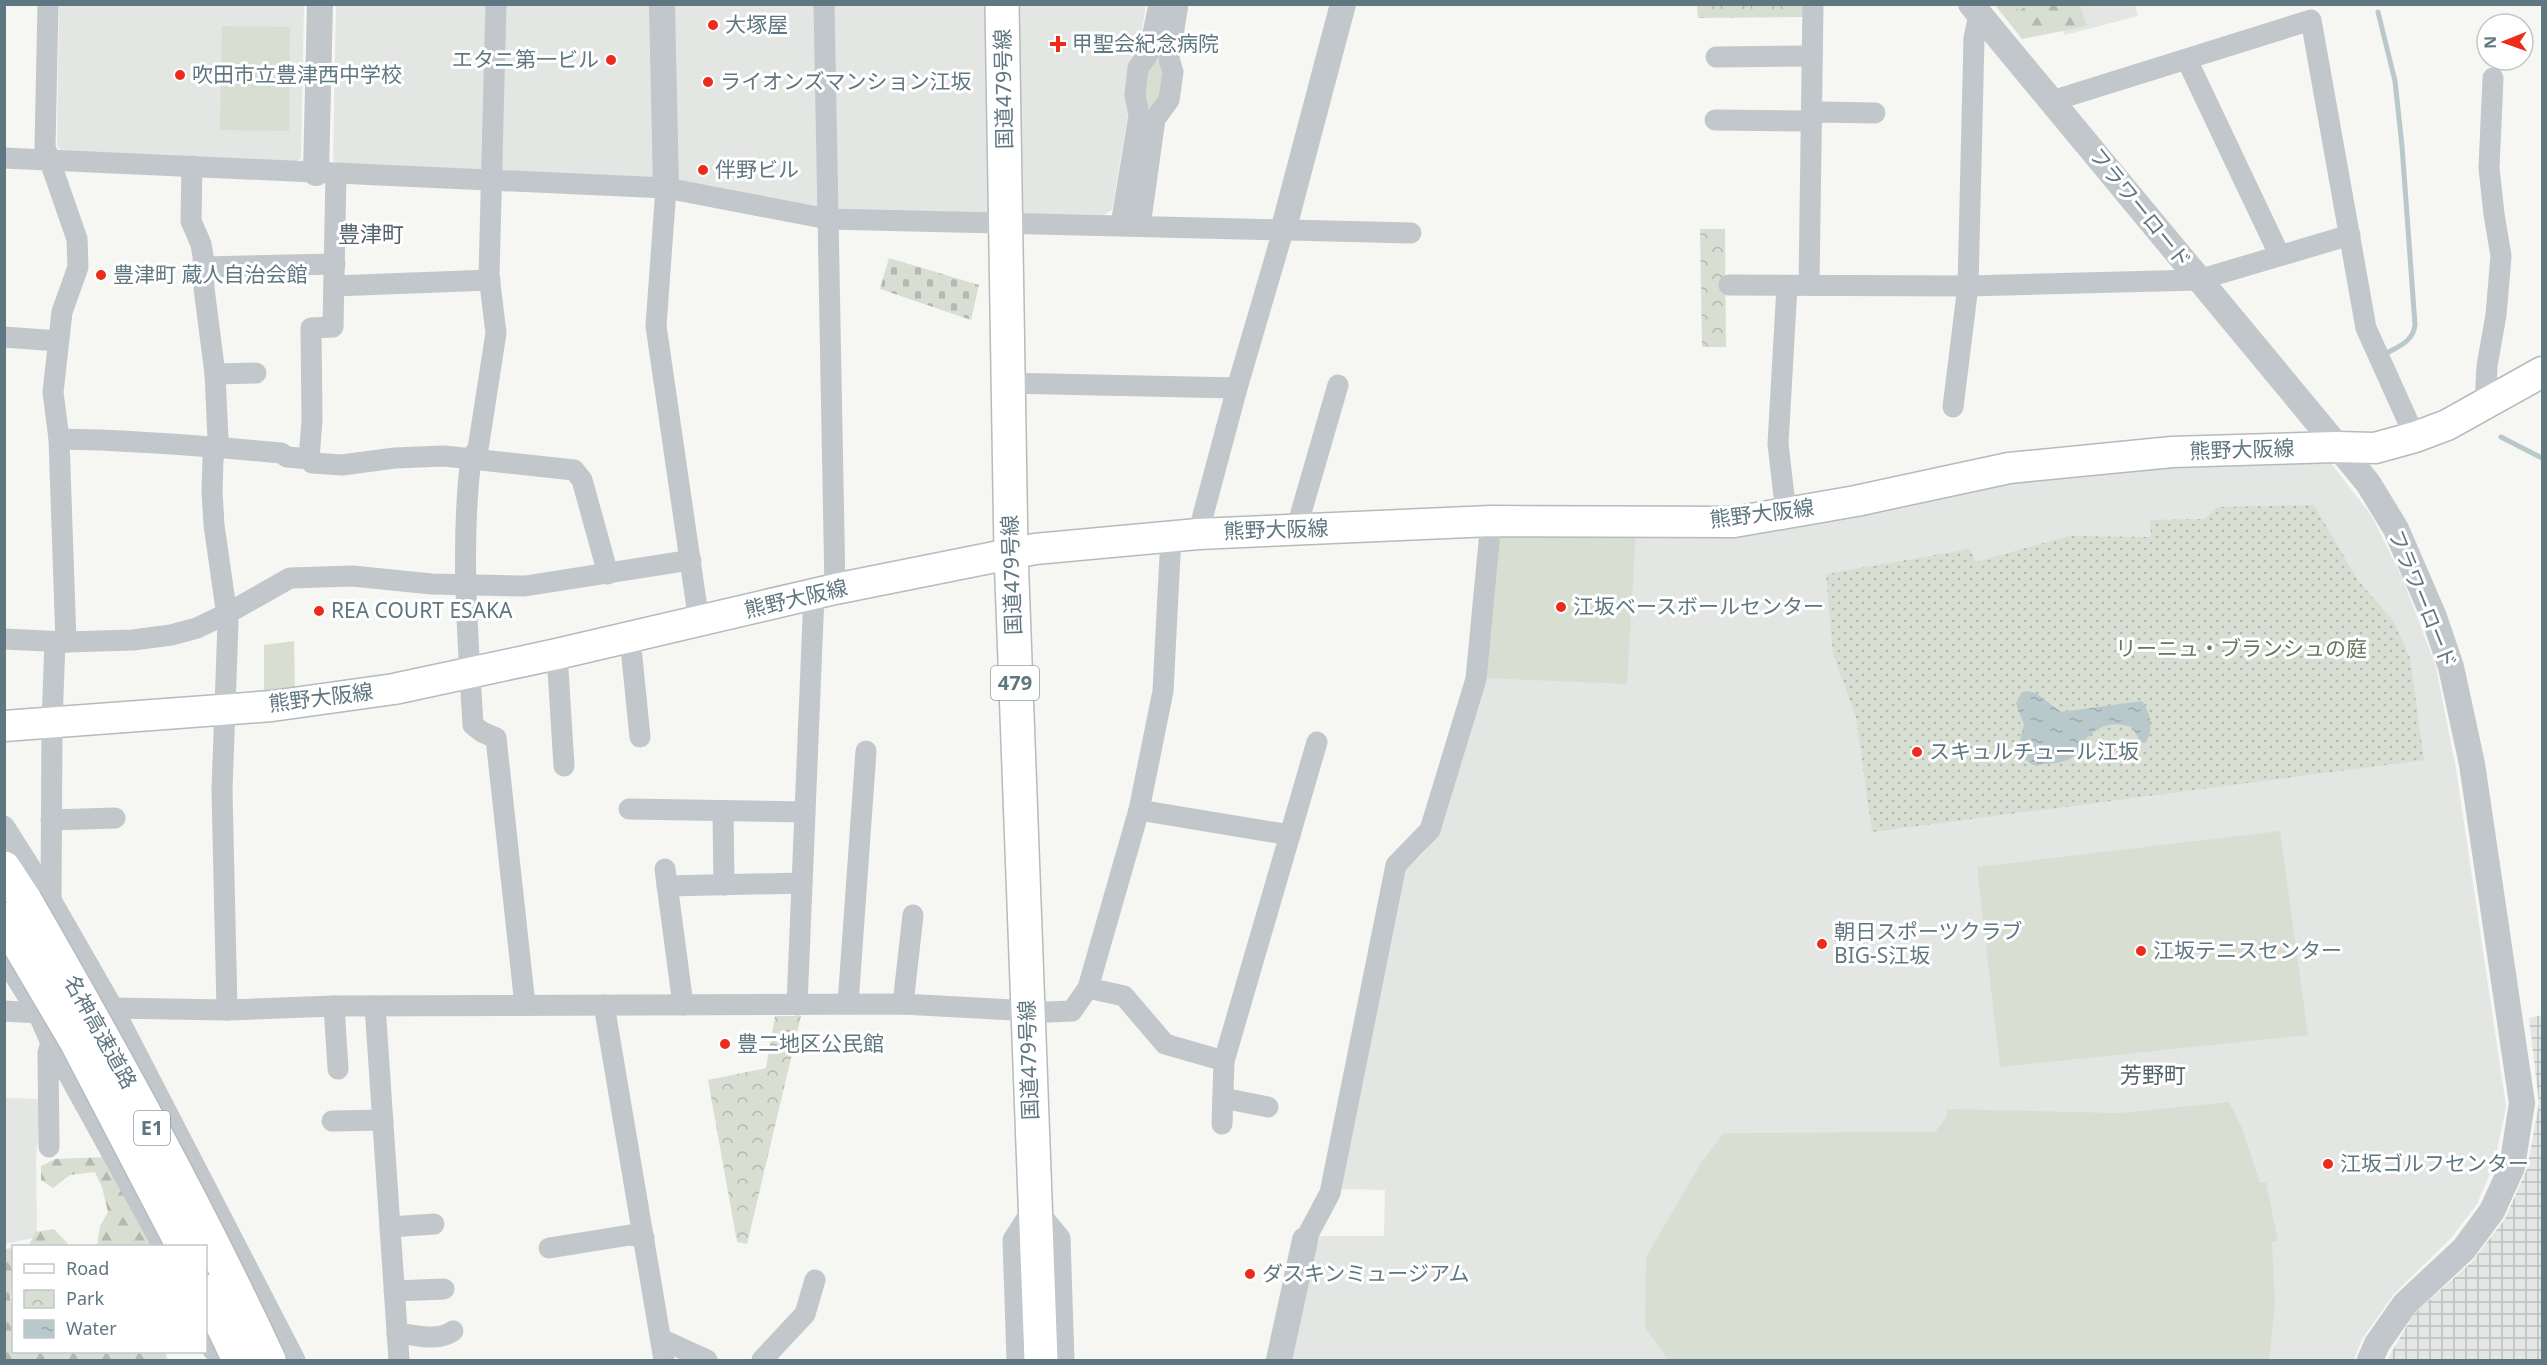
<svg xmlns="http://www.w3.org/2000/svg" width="2547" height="1365" font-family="'Noto Sans','Noto Sans JP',sans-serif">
  <defs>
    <pattern id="industrial-grid" width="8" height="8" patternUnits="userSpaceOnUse" patternTransform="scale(1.5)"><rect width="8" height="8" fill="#e4e6e4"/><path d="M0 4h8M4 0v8" fill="none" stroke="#bcbfbe"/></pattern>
    <pattern id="forest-firs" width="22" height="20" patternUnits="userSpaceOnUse" patternTransform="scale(1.5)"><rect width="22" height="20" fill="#d9ded3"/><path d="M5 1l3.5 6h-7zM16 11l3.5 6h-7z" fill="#b3b9b0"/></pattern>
    <pattern id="cemetery-stones" width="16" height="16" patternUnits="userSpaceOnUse" patternTransform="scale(1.5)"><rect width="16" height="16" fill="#d9ded3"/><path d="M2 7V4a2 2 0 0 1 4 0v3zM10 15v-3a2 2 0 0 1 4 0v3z" fill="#b3b9b0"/></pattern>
    <pattern id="park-crowns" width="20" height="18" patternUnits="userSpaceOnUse" patternTransform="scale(1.5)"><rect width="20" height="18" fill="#d9ded3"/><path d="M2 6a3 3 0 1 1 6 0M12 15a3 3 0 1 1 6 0" fill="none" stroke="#b3b9b0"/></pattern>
    <pattern id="garden-dots" width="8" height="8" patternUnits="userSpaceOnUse" patternTransform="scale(1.5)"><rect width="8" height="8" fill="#d9ded3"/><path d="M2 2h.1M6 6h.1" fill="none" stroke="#b3b9b0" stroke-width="1.8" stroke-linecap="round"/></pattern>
    <pattern id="water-ripples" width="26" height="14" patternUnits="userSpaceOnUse" patternTransform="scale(1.5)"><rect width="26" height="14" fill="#b9c9cb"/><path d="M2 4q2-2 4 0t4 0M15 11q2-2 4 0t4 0" fill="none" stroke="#9aa8aa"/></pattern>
  </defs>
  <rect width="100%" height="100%" fill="#f6f6f3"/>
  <g fill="#e4e6e4">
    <polygon points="59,5 304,5 301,158 295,163 63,152 57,146"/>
    <polygon points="336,5 1146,5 1112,210 1103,215 840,211 339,167 333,160"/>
    <polygon points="1998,5 2135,5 2138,16 2065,35 2061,29"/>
    <polygon points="2326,457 2371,515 2402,577 2436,667 2456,769 2506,1106 2495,1162 2477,1204 2451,1238 2394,1294 2362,1339 2354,1360 1289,1360 1317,1236 1384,1236 1385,1190 1340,1189 1406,869 1424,853 1439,832 1498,537 1734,532 2008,476"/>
    <polygon points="5,1098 41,1099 36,1158 37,1237 5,1244"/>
  </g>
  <polygon fill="url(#industrial-grid)" points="2542,1015 2542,1360 2387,1360 2414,1314 2472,1262 2505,1219 2527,1169 2539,1103 2529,1018"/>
  <g fill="#d9ded3">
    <polygon points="1995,5 2080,5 2087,26 2022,39"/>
    <polygon points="222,26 290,27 289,131 220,130"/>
    <path d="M1153 60 1161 61C1165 80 1163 94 1153 111H1146C1142 91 1144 78 1153 60Z"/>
    <polygon points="1506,531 1636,531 1627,684 1484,678 1498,537"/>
    <polygon points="294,641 295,694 264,697 264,645"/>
    <polygon points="2280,831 2308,1035 2000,1067 1977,867"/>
    <polygon points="2229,1102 2241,1126 2260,1183 2266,1182 2278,1241 2272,1242 2275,1305 2269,1360 1668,1360 1645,1327 1646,1257 1701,1163 1724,1133 1935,1132 1947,1117 1947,1109 2119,1113"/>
  </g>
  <g fill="url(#forest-firs)">
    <polygon points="2000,5 2013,5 2019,12 2026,5 2078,5 2084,25 2023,34"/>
    <polygon points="105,1157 154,1246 97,1246 100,1226 108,1212 102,1187 95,1172 70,1175 53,1188 41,1180 41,1166 55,1159"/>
    <polygon points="54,1229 69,1245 68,1246 29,1246 35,1232"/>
    <polygon points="13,1248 13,1282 10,1298 13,1308 14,1352 166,1352 167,1360 5,1360 5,1249"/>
  </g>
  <polygon fill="url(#cemetery-stones)" points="889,258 979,285 971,320 880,289"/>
  <g fill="url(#park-crowns)">
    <polygon points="1697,5 1805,5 1805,17 1698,18"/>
    <polygon points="1700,229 1725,229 1726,347 1702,347"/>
    <polygon points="775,1016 801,1016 747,1244 737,1242 708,1080 766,1068"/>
  </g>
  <polygon fill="url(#garden-dots)" points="2314,505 2357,579 2394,622 2410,658 2424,760 1872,832 1856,717 1833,654 1826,574 1970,549 1976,562 2069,536 2151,537 2150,520 2204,519 2217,507"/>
  <path fill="url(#water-ripples)" d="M2029 691 2037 694 2061 712 2142 701C2150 712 2155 731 2145 743L2140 742 2133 728C2115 720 2098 725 2085 740 2080 746 2079 754 2071 758 2060 764 2045 764 2033 765L2021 756 2018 748 2024 725 2016 703 2022 692Z"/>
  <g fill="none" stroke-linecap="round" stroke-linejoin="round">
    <g stroke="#b9c9cb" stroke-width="5">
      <path d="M2378 12 2395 81 2402 146 2415 325C2413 341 2400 346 2387 353"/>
      <polyline points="2501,437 2542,458"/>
    </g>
    <g stroke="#b3bbbe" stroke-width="33">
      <polyline id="secondary" points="4,726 272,706 394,689 557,654 835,589 1035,549 1198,534 1491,521 1734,522 1856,501 2009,468 2172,452 2336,447 2375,448 2415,437 2447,425 2542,372"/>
    </g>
    <g stroke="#b6bbbd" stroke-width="36">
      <polyline id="trunk" points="1002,4 1011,553 1041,1360"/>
    </g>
    <g stroke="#b6bbbd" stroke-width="36">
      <polyline id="motorway" points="4,868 25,900"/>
    </g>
    <g stroke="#c1c7ca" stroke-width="21">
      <polyline points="48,4 45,147 77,239 78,267 62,312 53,392 59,439 66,642"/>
      <path d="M496 4 489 276 496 333 478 449 471 458C460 547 468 636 473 725L482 732 496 738 525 1005"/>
      <polyline points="824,4 835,589"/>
      <polyline points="1716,57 1812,56"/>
      <polyline points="2187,60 2279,254"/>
      <polyline points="2052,101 2311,20 2366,328 2415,437"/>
      <polyline points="1715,120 1803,121 1821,112 1875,113"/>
      <polyline points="4,158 666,188 828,219 1411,233"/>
      <polyline points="192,166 191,221 201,244 203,256 204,288 215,374 218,439 213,459 212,491 214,525 228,623 222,790 227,1010"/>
      <polyline points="666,188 656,326 699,622"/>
      <polyline points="1121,225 1139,115 1135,95 1138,68 1149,53 1159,4"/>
      <polyline points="1140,226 1155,119 1169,100 1173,72 1169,59 1178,4"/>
      <polyline points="204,267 335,264"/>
      <polyline points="1729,285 1968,286 2198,280 2350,235"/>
      <polyline points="1809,285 1813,4"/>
      <polyline points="334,286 490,280"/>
      <polyline points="4,337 58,341"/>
      <polyline points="215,374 256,373"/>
      <polyline points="1009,383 1237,388"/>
      <polyline points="2485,404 2487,366 2496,315 2501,256 2494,214 2489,168 2493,78"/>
      <polyline points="1953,407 1968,286 1974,38 1979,15"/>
      <path d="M59 439C134 440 206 446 281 453L287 457 309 459 312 463 342 465 395 458 444 456 574 470 582 480 608 574"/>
      <polyline points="309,459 312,420 311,328 333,327 336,174"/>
      <polyline points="1786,513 1778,444 1787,286"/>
      <polyline points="1296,530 1338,385"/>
      <polyline points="1198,534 1237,388 1283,231"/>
      <polyline points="630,638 640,737"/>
      <polyline points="4,639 66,642 133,640 171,635 197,628 228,613 290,578 352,576 432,584 525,586 691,560"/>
      <polyline points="557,654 564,766"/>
      <polyline points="629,809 805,812"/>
      <polyline points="1139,810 1290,835"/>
      <polyline points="723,811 724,885"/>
      <polyline points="51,820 115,818"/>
      <polyline points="4,826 51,900 113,1008 295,1360"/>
      <polyline points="665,869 683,1005"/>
      <polyline points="667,886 802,883"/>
      <polyline points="51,899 52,722 55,642"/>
      <polyline points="4,958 38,1013 51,1043 163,1246"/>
      <polyline points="1088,988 1124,996 1165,1044 1224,1061"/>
      <polyline points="848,1004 866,751"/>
      <polyline points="903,1004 913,915"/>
      <polyline points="604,1005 664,1360"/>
      <polyline points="797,1005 814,595"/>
      <polyline points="334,1006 338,1069"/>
      <polyline points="375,1006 399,1360"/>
      <polyline points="4,1011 38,1013 113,1008 227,1010 334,1006 903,1004 1048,1012 1072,1011 1088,988 1139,810 1163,691 1171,536"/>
      <polyline points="1223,1098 1268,1107"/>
      <polyline points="332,1121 383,1120"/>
      <polyline points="1222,1124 1224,1061 1317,742"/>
      <polyline points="49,1147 48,1053 51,1043"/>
      <polyline points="390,1227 434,1224"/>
      <polyline points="1305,1240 1330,1193 1396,865 1430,830 1476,679 1491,521"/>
      <polyline points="549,1248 630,1235 644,1238"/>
      <polyline points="394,1291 444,1289"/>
      <polyline points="206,1333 213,1350 244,1354"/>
      <path d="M397 1333C415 1335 438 1342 453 1331"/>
      <polyline points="661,1339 707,1360"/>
      <polyline points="762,1360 805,1314 815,1280"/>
      <polyline points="1017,1360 1013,1240 1034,1207 1060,1238 1064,1360"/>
    </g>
    <g stroke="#c1c7ca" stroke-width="26">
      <polyline points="662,4 666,188"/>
      <polyline points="1971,4 2368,483 2396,529 2434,617 2451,667 2472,764 2522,1103 2512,1167 2492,1211 2464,1249 2405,1304 2377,1344 2370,1360"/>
      <polyline points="316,173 320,4"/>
      <polyline points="1283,231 1343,4"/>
      <polyline points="1279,1360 1305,1240"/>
    </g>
    <use href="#secondary" stroke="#fff" stroke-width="30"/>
    <use href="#trunk" stroke="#fff" stroke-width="33"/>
    <use href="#motorway" stroke="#fff" stroke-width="33"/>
    <g stroke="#b6bbbd" stroke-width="36" stroke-linecap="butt">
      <g id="motorway-bridge">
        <path d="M25 900C112 1051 196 1203 269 1360"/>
        <polyline points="4,919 77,1043 183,1246"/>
        <polyline points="206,1291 239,1360"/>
      </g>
    </g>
    <use href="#motorway-bridge" stroke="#fff" stroke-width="33"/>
  </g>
  <g fill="#ed2b1c" stroke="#fff" stroke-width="2">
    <circle cx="713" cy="25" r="6"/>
    <path d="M1055 35h6v6h6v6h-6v6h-6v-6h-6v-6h6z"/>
    <circle cx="611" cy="60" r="6"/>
    <circle cx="180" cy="75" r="6"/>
    <circle cx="708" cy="82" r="6"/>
    <circle cx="703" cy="170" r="6"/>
    <circle cx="101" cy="275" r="6"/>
    <circle cx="1561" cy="607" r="6"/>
    <circle cx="319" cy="611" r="6"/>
    <circle cx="1917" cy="752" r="6"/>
    <circle cx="1822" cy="944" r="6"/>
    <circle cx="2141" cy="951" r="6"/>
    <circle cx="725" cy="1044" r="6"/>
    <circle cx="2328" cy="1164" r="6"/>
    <circle cx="1250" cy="1274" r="6"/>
  </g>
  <g text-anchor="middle" stroke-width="6" stroke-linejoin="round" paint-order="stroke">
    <g fill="#fff" stroke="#8fa0a6" stroke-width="1.5">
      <rect x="991" y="666" width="48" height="34" rx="4.5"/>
      <rect x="134" y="1111" width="36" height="34" rx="4.5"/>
    </g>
    <g font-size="20" font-weight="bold" fill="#5f7780">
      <text x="1015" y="690">479</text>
      <text x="152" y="1135">E1</text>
    </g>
    <g font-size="21" fill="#5f7780" stroke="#fff" text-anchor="start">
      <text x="725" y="32">大塚屋</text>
      <text x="1072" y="51">甲聖会紀念病院</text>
      <text x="599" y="67" text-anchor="end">エタニ第一ビル</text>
      <text x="192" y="82">吹田市立豊津西中学校</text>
      <text x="720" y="89">ライオンズマンション江坂</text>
      <text x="715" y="177">伴野ビル</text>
      <text x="113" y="282">豊津町 蔵人自治会館</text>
      <text x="1573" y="614">江坂ベースボールセンター</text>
      <text x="331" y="618">REA COURT ESAKA</text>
      <text x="1929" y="759">スキュルチュール江坂</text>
      <text x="1834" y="939">朝日スポーツクラブ<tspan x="1834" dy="24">BIG-S江坂</tspan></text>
      <text x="2153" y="958">江坂テニスセンター</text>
      <text x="737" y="1051">豊二地区公民館</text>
      <text x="2340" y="1171">江坂ゴルフセンター</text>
      <text x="1262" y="1281">ダスキンミュージアム</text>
    </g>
    <g font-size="21" fill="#5f7780" stroke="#fff">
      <text transform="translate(1004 89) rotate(-91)" y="7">国道479号線</text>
      <text transform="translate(2140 208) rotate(51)" y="7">フラワーロード</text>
      <text transform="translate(2242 450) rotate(-2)" y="7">熊野大阪線</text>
      <text transform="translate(1762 514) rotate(-7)" y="7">熊野大阪線</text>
      <text transform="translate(1276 530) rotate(-2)" y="7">熊野大阪線</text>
      <text transform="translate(1012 575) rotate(-92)" y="7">国道479号線</text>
      <text transform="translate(796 599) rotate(-13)" y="7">熊野大阪線</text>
      <text transform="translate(2422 599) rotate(68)" y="7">フラワーロード</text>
      <text transform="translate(321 698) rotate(-7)" y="7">熊野大阪線</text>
      <text transform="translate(100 1032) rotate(61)" y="7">名神高速道路</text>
      <text transform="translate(1029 1060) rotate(-92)" y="7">国道479号線</text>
    </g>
    <g font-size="21" fill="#67775f" stroke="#fff">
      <text x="2241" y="656">リーニュ・ブランシュの庭</text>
    </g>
    <g font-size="22" fill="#52636a" stroke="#fff">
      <text x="371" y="242">豊津町</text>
      <text x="2153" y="1083">芳野町</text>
    </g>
  </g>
  <rect width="2547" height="1365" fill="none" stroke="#5f7780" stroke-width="12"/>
  <rect x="12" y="1245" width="195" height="108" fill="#ffffff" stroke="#bfc9cc" stroke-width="1.5"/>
  <rect x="24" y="1264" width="30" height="9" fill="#ffffff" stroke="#bfc9cc" stroke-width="1.5"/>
  <text x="66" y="1275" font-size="18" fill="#5f7780">Road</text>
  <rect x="24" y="1290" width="30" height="18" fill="url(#park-crowns)" stroke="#bfc9cc" stroke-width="1.5"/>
  <text x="66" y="1305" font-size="18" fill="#5f7780">Park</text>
  <rect x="24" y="1320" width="30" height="18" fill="url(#water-ripples)" stroke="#bfc9cc" stroke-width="1.5"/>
  <text x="66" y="1335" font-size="18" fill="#5f7780">Water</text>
  <g transform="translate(2505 42) rotate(269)"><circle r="28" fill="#ffffff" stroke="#bfc9cc" stroke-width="1.5"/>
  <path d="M0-4.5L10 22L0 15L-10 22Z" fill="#ed2b1c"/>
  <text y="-9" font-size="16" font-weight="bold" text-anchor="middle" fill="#5f7780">N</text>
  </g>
</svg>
